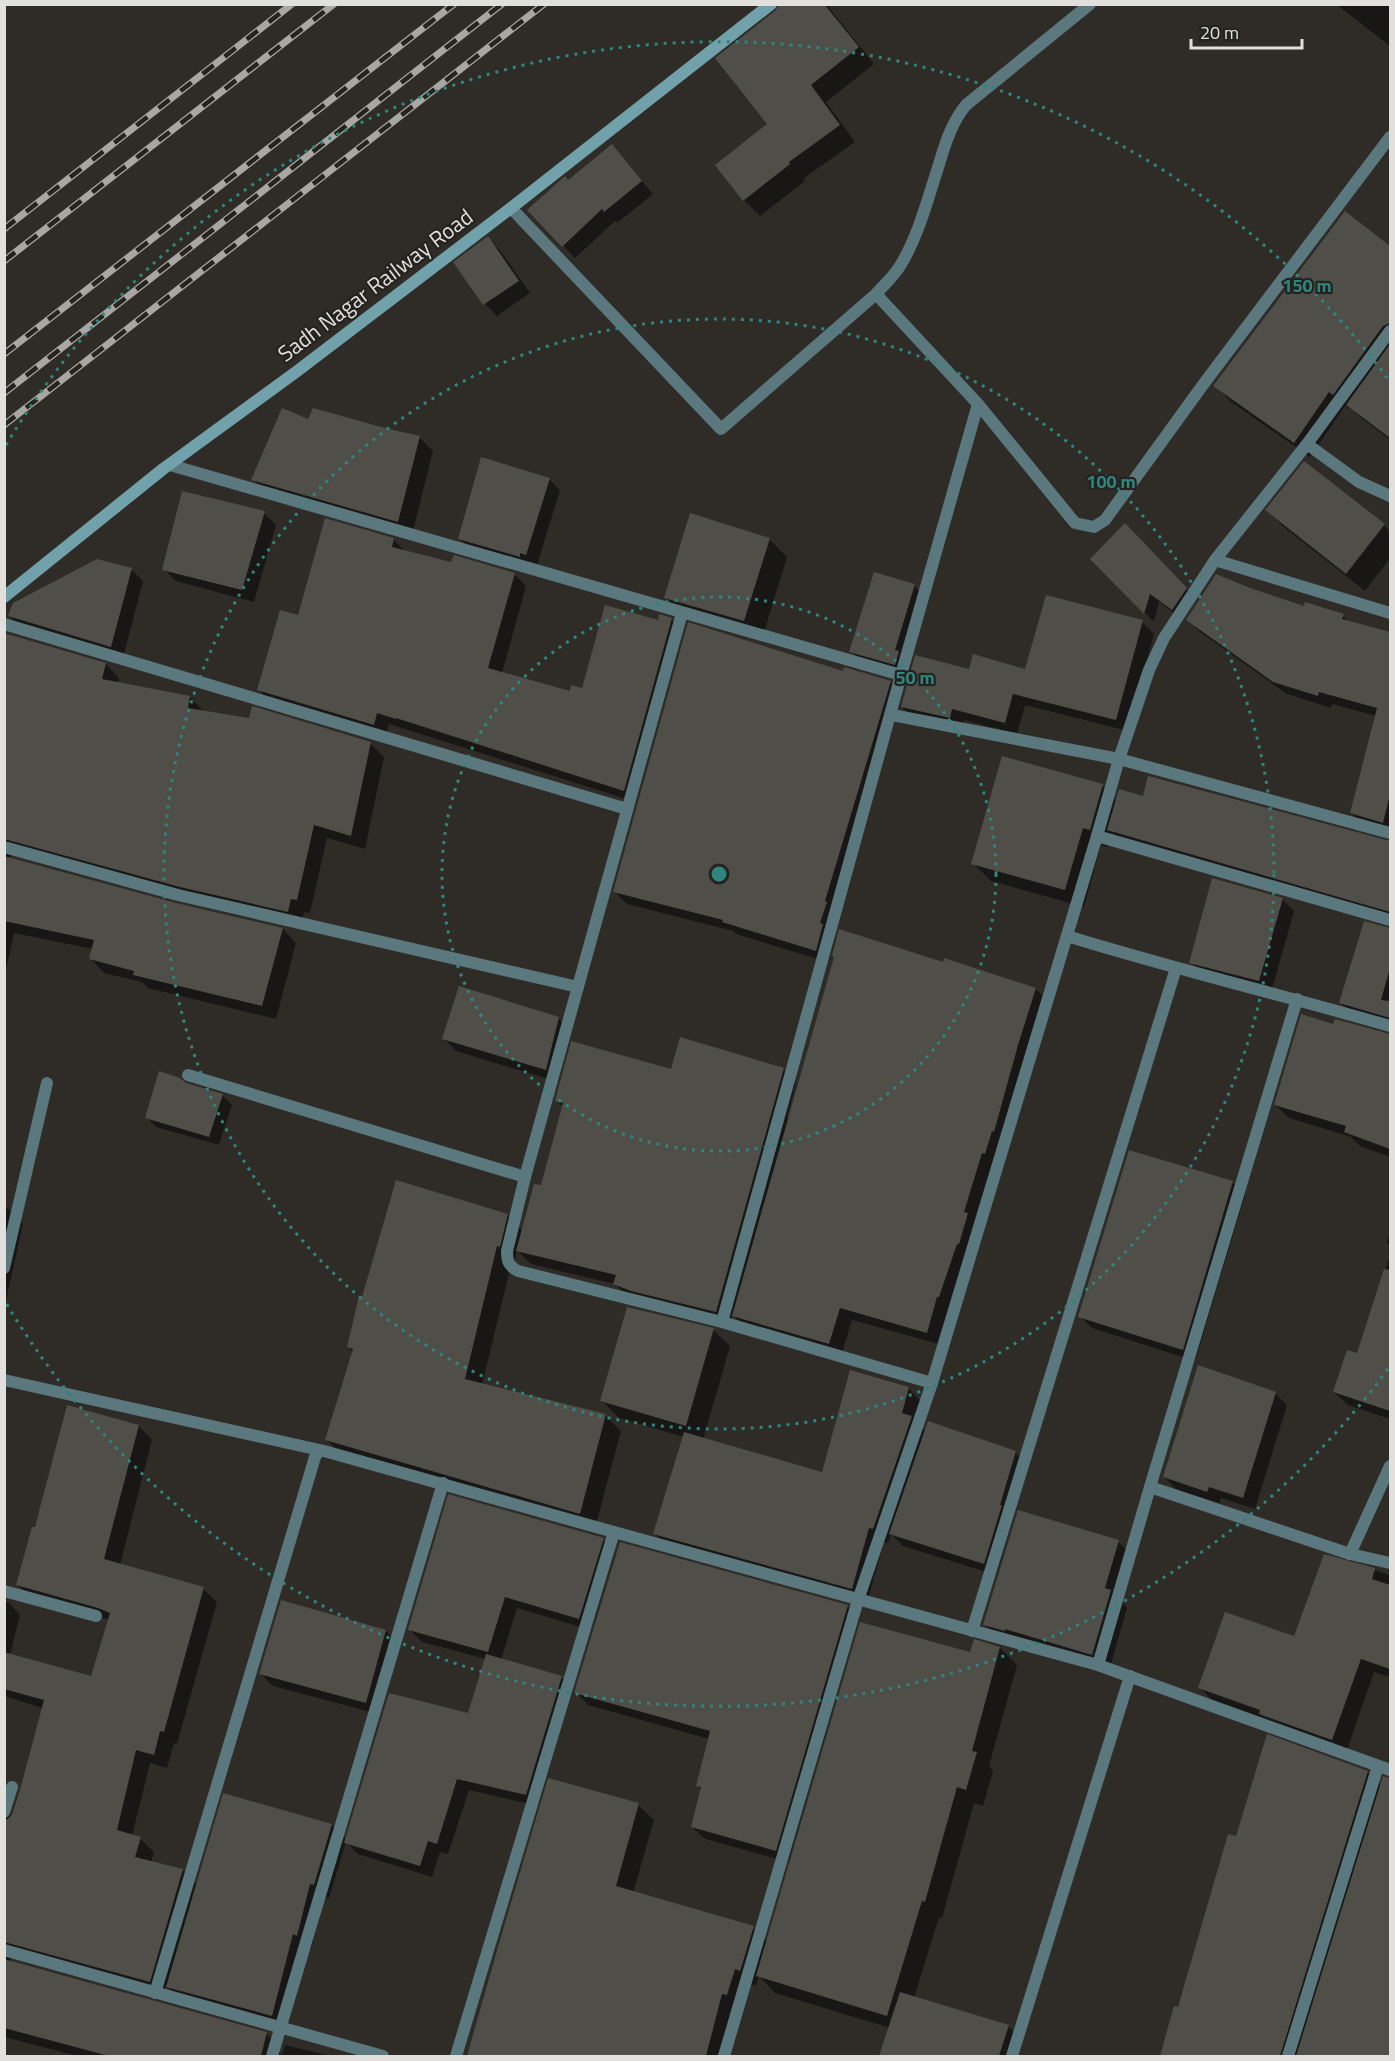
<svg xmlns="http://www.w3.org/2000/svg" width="1395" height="2061" font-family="'Titillium Web',sans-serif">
  <rect width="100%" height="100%" fill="#2f2c28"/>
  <g fill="#0007">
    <polygon points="781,4 826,4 874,64 826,102 855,142 804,178 805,181 760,216 744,200 770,124 777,11"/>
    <polygon points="1337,4 1390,4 1390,46 1341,8"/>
    <polygon points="612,146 653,194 617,223 615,221 575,258 529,210"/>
    <polygon points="1345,213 1390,248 1390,350 1375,370 1390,381 1390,440 1360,417 1350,407 1349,409 1345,406 1310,457 1230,401 1215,385"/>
    <polygon points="488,238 500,250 530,293 497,316 485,304"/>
    <polygon points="309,421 419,437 433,451 412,535 267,493 253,479"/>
    <polygon points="482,459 550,480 560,490 537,565 470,549 460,539"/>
    <polygon points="1267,510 1384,525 1390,532 1390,558 1365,591 1285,528"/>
    <polygon points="264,513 276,525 254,602 176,581 164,569"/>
    <polygon points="1125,526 1195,598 1182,619 1159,602 1154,622 1092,559"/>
    <polygon points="393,539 406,552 453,564 514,574 526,586 502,673 571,693 583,690 659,621 671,619 683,631 636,802 389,724 386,737 271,702 259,690 299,616"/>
    <polygon points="769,539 787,557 762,639 684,616 666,598"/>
    <polygon points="131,569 143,581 123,658 22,628 9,616"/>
    <polygon points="914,585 926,598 907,661 911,664 907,676 863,663 851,651"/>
    <polygon points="1249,589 1305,608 1343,616 1350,623 1390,633 1390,833 1364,826 1351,813 1376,716 1332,704 1331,708 1287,694 1200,632 1188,620"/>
    <polygon points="1142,622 1154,634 1128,731 1025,705 1017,734 964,720 962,729 914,719 902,707 970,670 1026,670"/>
    <polygon points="4,633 106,664 119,678 118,683 190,697 203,711 370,743 384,757 365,849 327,838 310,913 304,912 301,925 15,852 9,858 176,904 283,929 296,943 276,1019 148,988 142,982 104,973 91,959 93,949 14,933 4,979"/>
    <polygon points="844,672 890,682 902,694 836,913 832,935 835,938 828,962 736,934 733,931 627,904 615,892"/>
    <polygon points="1102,786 1117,801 1144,798 1390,842 1390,920 1121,843 1112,833 1108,847 1101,845 1084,907 991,881 973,863"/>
    <polygon points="1282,899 1294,911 1271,993 1203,974 1191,962"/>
    <polygon points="1365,923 1390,929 1390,1022 1354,1015 1341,1003"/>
    <polygon points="944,964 1036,989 1048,1001 939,1344 852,1320 841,1356 746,1328 732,1314 730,1325 628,1297 615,1284 531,1264 517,1250 515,1261 512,1261 482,1385 606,1416 621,1431 595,1528 342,1455 327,1440 353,1352 348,1347 507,1215 523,1231 542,1187 563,1107 556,1100 672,1071 783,1069 796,1083 787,1118 790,1119"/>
    <polygon points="558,1018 570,1030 558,1082 456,1051 444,1039"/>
    <polygon points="1336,1021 1390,1036 1390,1157 1360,1146 1351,1137 1289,1118 1275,1105 1334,1026"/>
    <polygon points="185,1084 223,1096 232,1105 219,1145 156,1127 147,1117"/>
    <polygon points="1130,1152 1233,1183 1245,1195 1195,1361 1092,1328 1080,1316"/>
    <polygon points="4,1208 9,1209 23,1224 4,1310"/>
    <polygon points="1390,1231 1390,1246 1387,1243"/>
    <polygon points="1390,1255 1390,1419 1348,1405 1334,1392 1358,1355"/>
    <polygon points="713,1330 730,1346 703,1440 823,1473 908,1388 923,1403 917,1423 926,1432 1015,1452 1027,1464 1011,1517 1013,1519 996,1575 903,1546 891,1534 888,1543 884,1542 867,1603 670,1549 655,1534 684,1437 619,1418 602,1401"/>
    <polygon points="1275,1393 1287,1405 1255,1509 1221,1498 1219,1503 1176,1489 1164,1477"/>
    <polygon points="139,1426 152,1440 120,1565 203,1589 217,1602 177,1744 174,1743 167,1768 150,1763 132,1836 140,1838 154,1852 151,1863 183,1870 197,1885 332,1825 347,1840 469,1715 486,1659 422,1642 409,1629 603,1539 615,1551 591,1630 517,1608 501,1660 561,1677 573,1689 538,1806 469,1790 448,1854 440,1852 432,1877 358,1854 346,1842 329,1898 325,1897 311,1949 307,1948 286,2030 182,2001 166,1985 163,1995 11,1958 10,1962 267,2034 280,2047 279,2052 282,2055 285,2045 331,2056 77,2056 4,2037 4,1810 12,1817 21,1790 43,1708 4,1696 4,1602 8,1602 20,1615 10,1655 92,1678 110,1620 31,1598 18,1585 36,1529"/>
    <polygon points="1118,1542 1135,1558 1122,1602 1127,1608 1109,1671 1001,1641 984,1624"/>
    <polygon points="1375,1570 1390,1575 1390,1677 1374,1672 1346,1753 1214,1702 1200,1688 1295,1638"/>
    <polygon points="847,1606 859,1618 788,1862 705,1839 692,1827 702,1790 698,1786 709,1739 588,1705 576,1692"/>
    <polygon points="386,1631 398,1643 378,1714 273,1686 261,1674"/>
    <polygon points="1000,1648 1017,1665 989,1766 993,1771 983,1806 974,1803 942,1918 939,1917 914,1998 1008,2026 1023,2041 1018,2056 881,2056 890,2028 775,1993 759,1976 756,1986 750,1984 725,2056 469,2056 501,1940 638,1805 654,1820 633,1893 753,1928 768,1942 971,1654"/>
    <polygon points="1367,1772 1382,1787 1384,1778 1390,1779 1390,2056 1161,2056 1175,2008 1179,2009 1237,1838"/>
  </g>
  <g fill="#504e49">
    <polygon points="779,4 824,4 859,47 811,85 840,125 789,162 790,164 743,201 715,165 767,124 715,58 776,10"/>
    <polygon points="612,144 642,181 604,212 602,209 562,247 527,210 565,176 568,180"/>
    <polygon points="1345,211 1390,246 1390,323 1383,326 1333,395 1329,392 1294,443 1213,386"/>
    <polygon points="488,236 519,281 483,305 453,262"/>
    <polygon points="1390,344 1390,438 1346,405"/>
    <polygon points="282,408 308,419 313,408 385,428 420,436 398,522 251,480"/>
    <polygon points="481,457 550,478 526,555 520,553 520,557 458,539"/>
    <polygon points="1304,461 1385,524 1346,574 1265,510"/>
    <polygon points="182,491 265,511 242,590 162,570"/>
    <polygon points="690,513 770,538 744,621 664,598"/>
    <polygon points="325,518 394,538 392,547 451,562 454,555 515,573 488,668 570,691 571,685 582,688 605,605 658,620 659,614 672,618 624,791 396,718 396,719 377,713 374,725 257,690 280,610 298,615"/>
    <polygon points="1125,523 1187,588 1172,610 1150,594 1144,614 1090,559"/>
    <polygon points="97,559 132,568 111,647 8,616 13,603"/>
    <polygon points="874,572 915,584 895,650 899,651 895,665 849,652"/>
    <polygon points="1216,574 1250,588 1304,606 1305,602 1344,614 1342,619 1390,632 1390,794 1383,823 1350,813 1377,708 1319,692 1318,696 1273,682 1186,620"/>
    <polygon points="1046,595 1143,620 1116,720 1013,694 1005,723 952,709 950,718 901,707 915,655 969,669 973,654 1025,669"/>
    <polygon points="688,622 843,671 844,667 891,681 825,901 827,902 820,923 823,924 816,951 722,922 723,920 613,892"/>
    <polygon points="4,633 106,663 102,679 190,696 188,708 249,718 252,706 371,742 351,836 314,825 297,900 291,899 288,912 180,887 4,839"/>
    <polygon points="1002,756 1103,784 1090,830 1083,828 1065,890 971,864"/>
    <polygon points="1148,776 1390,841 1390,912 1107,830 1119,789 1143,796"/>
    <polygon points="4,856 176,903 283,928 262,1006 133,975 134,971 89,959 94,940 4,921"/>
    <polygon points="1212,878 1283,898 1259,981 1189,963"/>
    <polygon points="1364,921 1390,928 1390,968 1381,1000 1390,1001 1390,1018 1339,1003"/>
    <polygon points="839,929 943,962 944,958 1036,988 1018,1045 994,1132 992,1131 985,1154 982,1153 964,1212 968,1213 959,1244 957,1244 939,1297 937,1297 927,1333 840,1308 829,1344 732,1316 834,957 832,956"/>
    <polygon points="459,986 559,1017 546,1070 442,1039"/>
    <polygon points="1301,1014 1333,1024 1335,1019 1390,1034 1390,1149 1344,1132 1346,1126 1274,1105"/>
    <polygon points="680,1037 784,1068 716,1312 631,1291 613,1284 616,1275 516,1251 534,1184 541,1185 563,1103 555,1101 571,1041 671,1069"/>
    <polygon points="159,1071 180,1078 186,1083 223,1094 209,1137 145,1118"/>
    <polygon points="1129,1150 1233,1181 1183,1350 1078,1317"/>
    <polygon points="396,1180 508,1214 500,1247 497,1246 465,1379 606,1414 580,1514 325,1440 353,1349 347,1347 359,1296 362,1297"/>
    <polygon points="1384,1269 1390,1270 1390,1411 1333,1392 1347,1350 1357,1353"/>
    <polygon points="627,1307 714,1328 686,1426 600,1401"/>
    <polygon points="1198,1365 1276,1392 1243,1498 1209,1487 1207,1492 1163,1477"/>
    <polygon points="850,1370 909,1387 902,1413 912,1416 873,1529 869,1528 852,1589 653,1534 684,1432 822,1472"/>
    <polygon points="67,1405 139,1425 104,1559 204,1587 164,1732 160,1731 154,1755 136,1750 117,1830 141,1837 135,1857 183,1869 150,1982 4,1942 4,1824 6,1820 12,1815 20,1790 44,1700 4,1689 4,1652 91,1676 110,1613 98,1608 16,1585 32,1527 35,1527"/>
    <polygon points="928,1421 1016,1451 1000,1505 1002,1505 984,1564 889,1534"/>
    <polygon points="448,1494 604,1538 579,1619 505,1597 488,1652 408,1630"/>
    <polygon points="1018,1510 1119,1540 1105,1588 1111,1590 1092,1655 1005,1629 1005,1631 983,1625"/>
    <polygon points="620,1542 848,1605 776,1851 691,1827 701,1787 696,1786 710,1731 574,1693"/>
    <polygon points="1324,1554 1375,1568 1372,1579 1390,1585 1390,1669 1361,1659 1332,1740 1259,1714 1260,1710 1198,1688 1225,1612 1294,1636"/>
    <polygon points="281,1600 386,1630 366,1703 259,1674"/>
    <polygon points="860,1622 970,1652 974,1639 1000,1647 972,1751 977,1752 966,1790 957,1787 925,1902 922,1901 887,2016 756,1976"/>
    <polygon points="486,1654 562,1676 526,1795 457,1779 437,1844 428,1841 420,1866 344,1843 389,1693 468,1713"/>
    <polygon points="1267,1734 1368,1771 1280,2056 1160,2056 1174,2006 1178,2007 1228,1834 1236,1836"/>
    <polygon points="1383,1776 1390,1778 1390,2056 1296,2056"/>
    <polygon points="548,1778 639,1803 616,1886 754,1926 740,1971 735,1969 727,1995 722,1994 706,2056 467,2056 500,1940"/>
    <polygon points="223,1793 332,1824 314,1885 310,1884 297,1936 293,1934 272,2016 166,1987"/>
    <polygon points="4,1959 267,2032 261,2056 109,2056 4,2028"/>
    <polygon points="900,1992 1009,2025 999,2056 879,2056"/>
  </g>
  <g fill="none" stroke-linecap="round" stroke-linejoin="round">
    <g stroke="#5a787d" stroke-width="12">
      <polyline points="511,208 721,429 876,294 978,404 1075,523 1094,527 1105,520 1205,382 1390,137"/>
      <path d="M876 294C884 285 894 276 900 266 916 240 925 209 934 180 943 153 948 127 966 105L1090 4"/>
      <polyline points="1307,444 1359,482 1390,496"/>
      <polyline points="170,465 901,675 978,404"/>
      <polyline points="1215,560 1390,613"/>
      <path d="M682 613 525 1177 507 1251C507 1262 509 1266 518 1271L722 1322"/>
      <polyline points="4,624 627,809"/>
      <polyline points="901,675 722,1322 932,1383"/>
      <polyline points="892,715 1119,759 1390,833"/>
      <polyline points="1097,836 1390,920"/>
      <polyline points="4,847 178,895 578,987"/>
      <path d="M1067 936C1174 969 1283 995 1390 1026"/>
      <polyline points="1297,999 1150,1487 1350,1554 1390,1563"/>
      <polyline points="188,1075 525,1177"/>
      <polyline points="4,1268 47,1083"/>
      <polyline points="4,1380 324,1451 614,1532"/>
      <polyline points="1350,1554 1390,1466"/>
      <polyline points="4,1591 96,1616"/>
      <polyline points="972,1631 1176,968"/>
      <polyline points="1098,1665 1390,1770"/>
      <polyline points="4,1812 12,1787"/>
      <polyline points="4,1950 383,2056"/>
      <polyline points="155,1993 315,1457 318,1452 321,1451"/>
      <polyline points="272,2056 443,1483"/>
      <polyline points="456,2056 614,1532 1098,1665 1150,1487"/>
      <polyline points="724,2056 858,1600 932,1383 1097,836 1119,759 1149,670 1164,638 1215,560 1307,444 1390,331"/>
      <polyline points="1012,2056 1130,1676"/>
      <polyline points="1288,2056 1378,1766"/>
    </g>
    <polyline stroke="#71a2ab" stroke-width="12" points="4,597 163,469 296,372 511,208 771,4"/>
    <g stroke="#a9a7a4" stroke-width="7">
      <g id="rail">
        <polyline points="4,229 292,4"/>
        <polyline points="4,261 334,4"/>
        <polyline points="4,354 454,4"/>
        <polyline points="4,393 502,4"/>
        <polyline points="4,425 544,4"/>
      </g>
    </g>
    <use href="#rail" stroke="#25231f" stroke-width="4.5" stroke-dasharray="14" stroke-linecap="butt"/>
  </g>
  <g fill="none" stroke="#2e867f" stroke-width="3" stroke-dasharray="3 6">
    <circle cx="719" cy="874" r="277"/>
    <circle cx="719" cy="874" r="555"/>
    <path d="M1388 1369A832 832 0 0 1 6 1303M6 445A832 832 0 0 1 1388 379"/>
  </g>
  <g text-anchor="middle" stroke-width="4.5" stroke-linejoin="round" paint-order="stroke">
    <g font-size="22" fill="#e1e0dd" stroke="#25231f">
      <text transform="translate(375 285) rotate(-37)" y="8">Sadh Nagar Railway Road</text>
    </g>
  </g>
  <circle cx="719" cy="874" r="9" fill="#2e867f" stroke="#25231f" stroke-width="3"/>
  <g font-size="18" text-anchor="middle" font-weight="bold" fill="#2e867f" stroke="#25231f" stroke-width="4.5" stroke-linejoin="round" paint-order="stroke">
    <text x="1307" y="292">150 m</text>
    <text x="1111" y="488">100 m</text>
    <text x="915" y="684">50 m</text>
  </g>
  <rect width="1395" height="2061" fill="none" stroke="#e1e0dd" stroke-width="12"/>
  <path d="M1191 39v9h111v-9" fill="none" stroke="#e1e0dd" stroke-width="3"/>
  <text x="1200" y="39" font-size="18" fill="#e1e0dd" stroke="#25231f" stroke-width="4.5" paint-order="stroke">20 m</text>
</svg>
